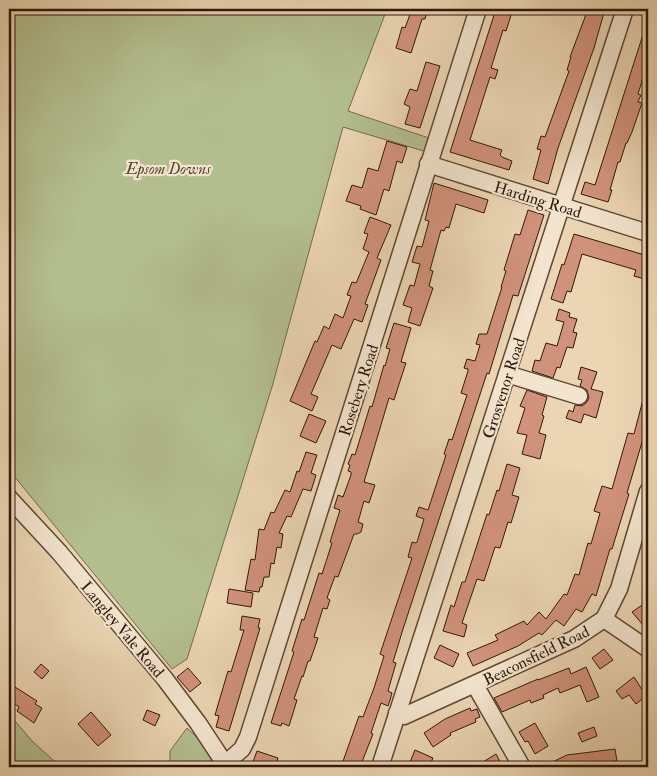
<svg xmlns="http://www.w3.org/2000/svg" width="657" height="776" font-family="'IM FELL Double Pica',serif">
  <rect width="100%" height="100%" fill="#ebd5b3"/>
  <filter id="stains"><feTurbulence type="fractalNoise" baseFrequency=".004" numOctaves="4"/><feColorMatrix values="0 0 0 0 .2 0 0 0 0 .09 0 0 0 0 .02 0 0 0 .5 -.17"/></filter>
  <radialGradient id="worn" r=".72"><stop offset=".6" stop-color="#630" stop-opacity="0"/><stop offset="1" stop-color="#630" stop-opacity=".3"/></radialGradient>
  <g fill="#b3be8f" stroke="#726b4c">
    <polygon points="9,9 387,9 348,111 429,138 427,152 343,127 272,387 187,659 172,669 9,470"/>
    <polygon points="9,714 33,742 61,767 9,767"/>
    <polygon points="187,728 205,745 219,767 170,767 170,751"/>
  </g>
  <g fill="#d1927b" stroke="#30180a">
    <polygon points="412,9 428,9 425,19 422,19 411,53 396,48 402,27 405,28"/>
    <polygon points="496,9 513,9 506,31 503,30 491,68 498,70 495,79 490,77 470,140 502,150 500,155 502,157 512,161 509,170 450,152"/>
    <polygon points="588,9 605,9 594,48 558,148 548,184 533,179 541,150 537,149 541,136 545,137 569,71 567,70 571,57 570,57"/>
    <polygon points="646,25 648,25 648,61 638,94 641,95 638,102 642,103 632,132 627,143 626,143 620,162 618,162 610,190 612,190 608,202 581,194 585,182 595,185"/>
    <polygon points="426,62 440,66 420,128 405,124 410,107 404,104 410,89 417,91"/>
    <polygon points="387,141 407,147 402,163 397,161 389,191 384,189 376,215 360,209 361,206 346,201 352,185 362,188 368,168 378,171"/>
    <polygon points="434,183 488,200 484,213 456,204 449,228 446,227 444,231 441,230 430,270 433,271 429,286 433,288 420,326 408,322 412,308 403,305 410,285 414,286 420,264 412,262 417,246 422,247 429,221 425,220"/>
    <polygon points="528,210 544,215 518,296 513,295 489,374 487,373 403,629 393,662 396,663 388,691 392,693 390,700 388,706 381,703 371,733 373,734 360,767 341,767 359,716 363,717 374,688 384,656 380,654 412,558 408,557 412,542 416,543 417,542 424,519 416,516 419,507 428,510 446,455 444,454 449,439 452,440 467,395 461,393 468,371 468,369 464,368 467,359 475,361 480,345 476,344 479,334 487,334 502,287 501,287 506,271 504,270 515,234 520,235"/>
    <polygon points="370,217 391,225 377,258 381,260 365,304 368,305 362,322 354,319 341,349 332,345 311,394 318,397 312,411 290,401 315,341 317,342 324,326 329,329 335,314 343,318 351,296 347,295 352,282 356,283 357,281 369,252 363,249 368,234 364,233"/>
    <polygon points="574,234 648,256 648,280 634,276 636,270 582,254 571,292 567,291 563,303 551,299 562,264 564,265"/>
    <polygon points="559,309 570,313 569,317 577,319 573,332 577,333 573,348 567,347 560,368 557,367 553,378 532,371 535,360 540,361 546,343 557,346 564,322 556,320"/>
    <polygon points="394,323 411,328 401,362 406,363 401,378 394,400 389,398 364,482 375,485 369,503 364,501 358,522 363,524 361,532 357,534 354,534 338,577 335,576 327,598 330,600 327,609 323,608 314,637 318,638 310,661 308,661 303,677 302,676 294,699 297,700 289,726 282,723 281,726 271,723 294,652 292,651 302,619 304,620 319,573 322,574 332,543 330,542 340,510 334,508 338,495 343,497 351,475 351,472 348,471 350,465 348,464 352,454 355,455 370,406 372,407 384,365 385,366 390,349 386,348"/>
    <polygon points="581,367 597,372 591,389 603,392 596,418 584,414 581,423 566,418 569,410 573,412 575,405 582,406 586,403 589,398 587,390 580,386 582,380 578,379"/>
    <polygon points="527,390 547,397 542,415 544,416 539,433 546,435 540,459 522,454 527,435 517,433 525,408 520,406"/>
    <polygon points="645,392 648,393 648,422 627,493 629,494 620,523 612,549 610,549 596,596 592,594 582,612 576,609 564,626 556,620 542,635 539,633 518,646 473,666 467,653 498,640 495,635 524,621 527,625 539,612 546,619 564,594 567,595 575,574 579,575 588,543 591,544 600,513 594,511 602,486 612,489 628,433 634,434"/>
    <polygon points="309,414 326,421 316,443 300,436"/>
    <polygon points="306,452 317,455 311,473 316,475 311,491 303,489 291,517 287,516 279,533 283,534 281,548 277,547 274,564 271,563 269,577 264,577 262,587 260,587 259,592 245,590 251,559 255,560 259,529 264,530 271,512 274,513 285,490 290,492 297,471 299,472"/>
    <polygon points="507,464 520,468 512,495 519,497 511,523 508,522 500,548 495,547 484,581 477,579 462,623 467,625 464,637 443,631 451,605 454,607 462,582 465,582 487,514 489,515 497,490 499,491"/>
    <polygon points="229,589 253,593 251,607 227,603"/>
    <polygon points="648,601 648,620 643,625 632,612"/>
    <polygon points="242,616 260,619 258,628 260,628 229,731 216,727 219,716 215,715 228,671 231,672 244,630 240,630"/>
    <polygon points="440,645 459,654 453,667 434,658"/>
    <polygon points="604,649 613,660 600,669 592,658"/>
    <polygon points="41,664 49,671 42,679 34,672"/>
    <polygon points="586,667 599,697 587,702 580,685 560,693 558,688 543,695 544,698 531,703 530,700 502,712 494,698 538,679 538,680 569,668 571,674"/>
    <polygon points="188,668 201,683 190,692 177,677"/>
    <polygon points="634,677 646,696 636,704 629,695 622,699 616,691"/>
    <polygon points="15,687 37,701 35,704 42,708 34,723 17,711 19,707 10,701 9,688"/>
    <polygon points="470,708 471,711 477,709 480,717 475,719 476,722 450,733 451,735 433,747 424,733 445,719"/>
    <polygon points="147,710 160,715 155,726 143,720"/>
    <polygon points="91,712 111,735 98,746 78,724"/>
    <polygon points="535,723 548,746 535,754 528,741 525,742 519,732"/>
    <polygon points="594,727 597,736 582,742 578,733"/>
    <polygon points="615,749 617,761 604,762 611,767 594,767 590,764 569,767 542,767 567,755"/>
    <polygon points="415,750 433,758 429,767 408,767"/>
    <polygon points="257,751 278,758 275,767 251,767"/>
    <polygon points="496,754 503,767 486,767 483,762"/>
  </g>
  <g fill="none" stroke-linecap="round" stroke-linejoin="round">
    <g stroke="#5f4734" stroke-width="19">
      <g id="minor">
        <polyline points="428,164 648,233"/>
        <polyline points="507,374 579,396"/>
        <polyline points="9,498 59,552 165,679 198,723 227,767"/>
        <polyline points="604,619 648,649"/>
        <polyline points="475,685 522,767"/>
        <polyline points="397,713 404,716 574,639 604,619 619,589 648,491"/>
        <polyline points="225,764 242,749 248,737 478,9"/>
        <polyline points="380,767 625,9"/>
      </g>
    </g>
    <use href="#minor" stroke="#f2e4ce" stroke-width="16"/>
  </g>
  <g text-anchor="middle" stroke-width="4.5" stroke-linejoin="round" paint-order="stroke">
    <g font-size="16" font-style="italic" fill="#574a32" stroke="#f2e4ce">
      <text x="168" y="174">Epsom Downs</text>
    </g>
    <g font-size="16" fill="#30180a" stroke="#f2e4ce">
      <text transform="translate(538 199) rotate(17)" y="6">Harding Road</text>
      <text transform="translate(503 388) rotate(-72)" y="6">Grosvenor Road</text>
      <text transform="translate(358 390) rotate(-72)" y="6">Rosebery Road</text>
      <text transform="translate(123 629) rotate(50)" y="6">Langley Vale Road</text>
      <text transform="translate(536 655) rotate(-26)" y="6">Beaconsfield Road</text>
    </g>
  </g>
  <rect width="657" height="776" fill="none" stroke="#ebd5b3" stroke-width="30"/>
  <rect x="10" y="10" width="637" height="756" fill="none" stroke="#30180a" stroke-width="2.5"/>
  <rect x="15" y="15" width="627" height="746" fill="none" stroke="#30180a"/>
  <rect width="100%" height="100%" filter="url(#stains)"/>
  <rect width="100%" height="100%" fill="url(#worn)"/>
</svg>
